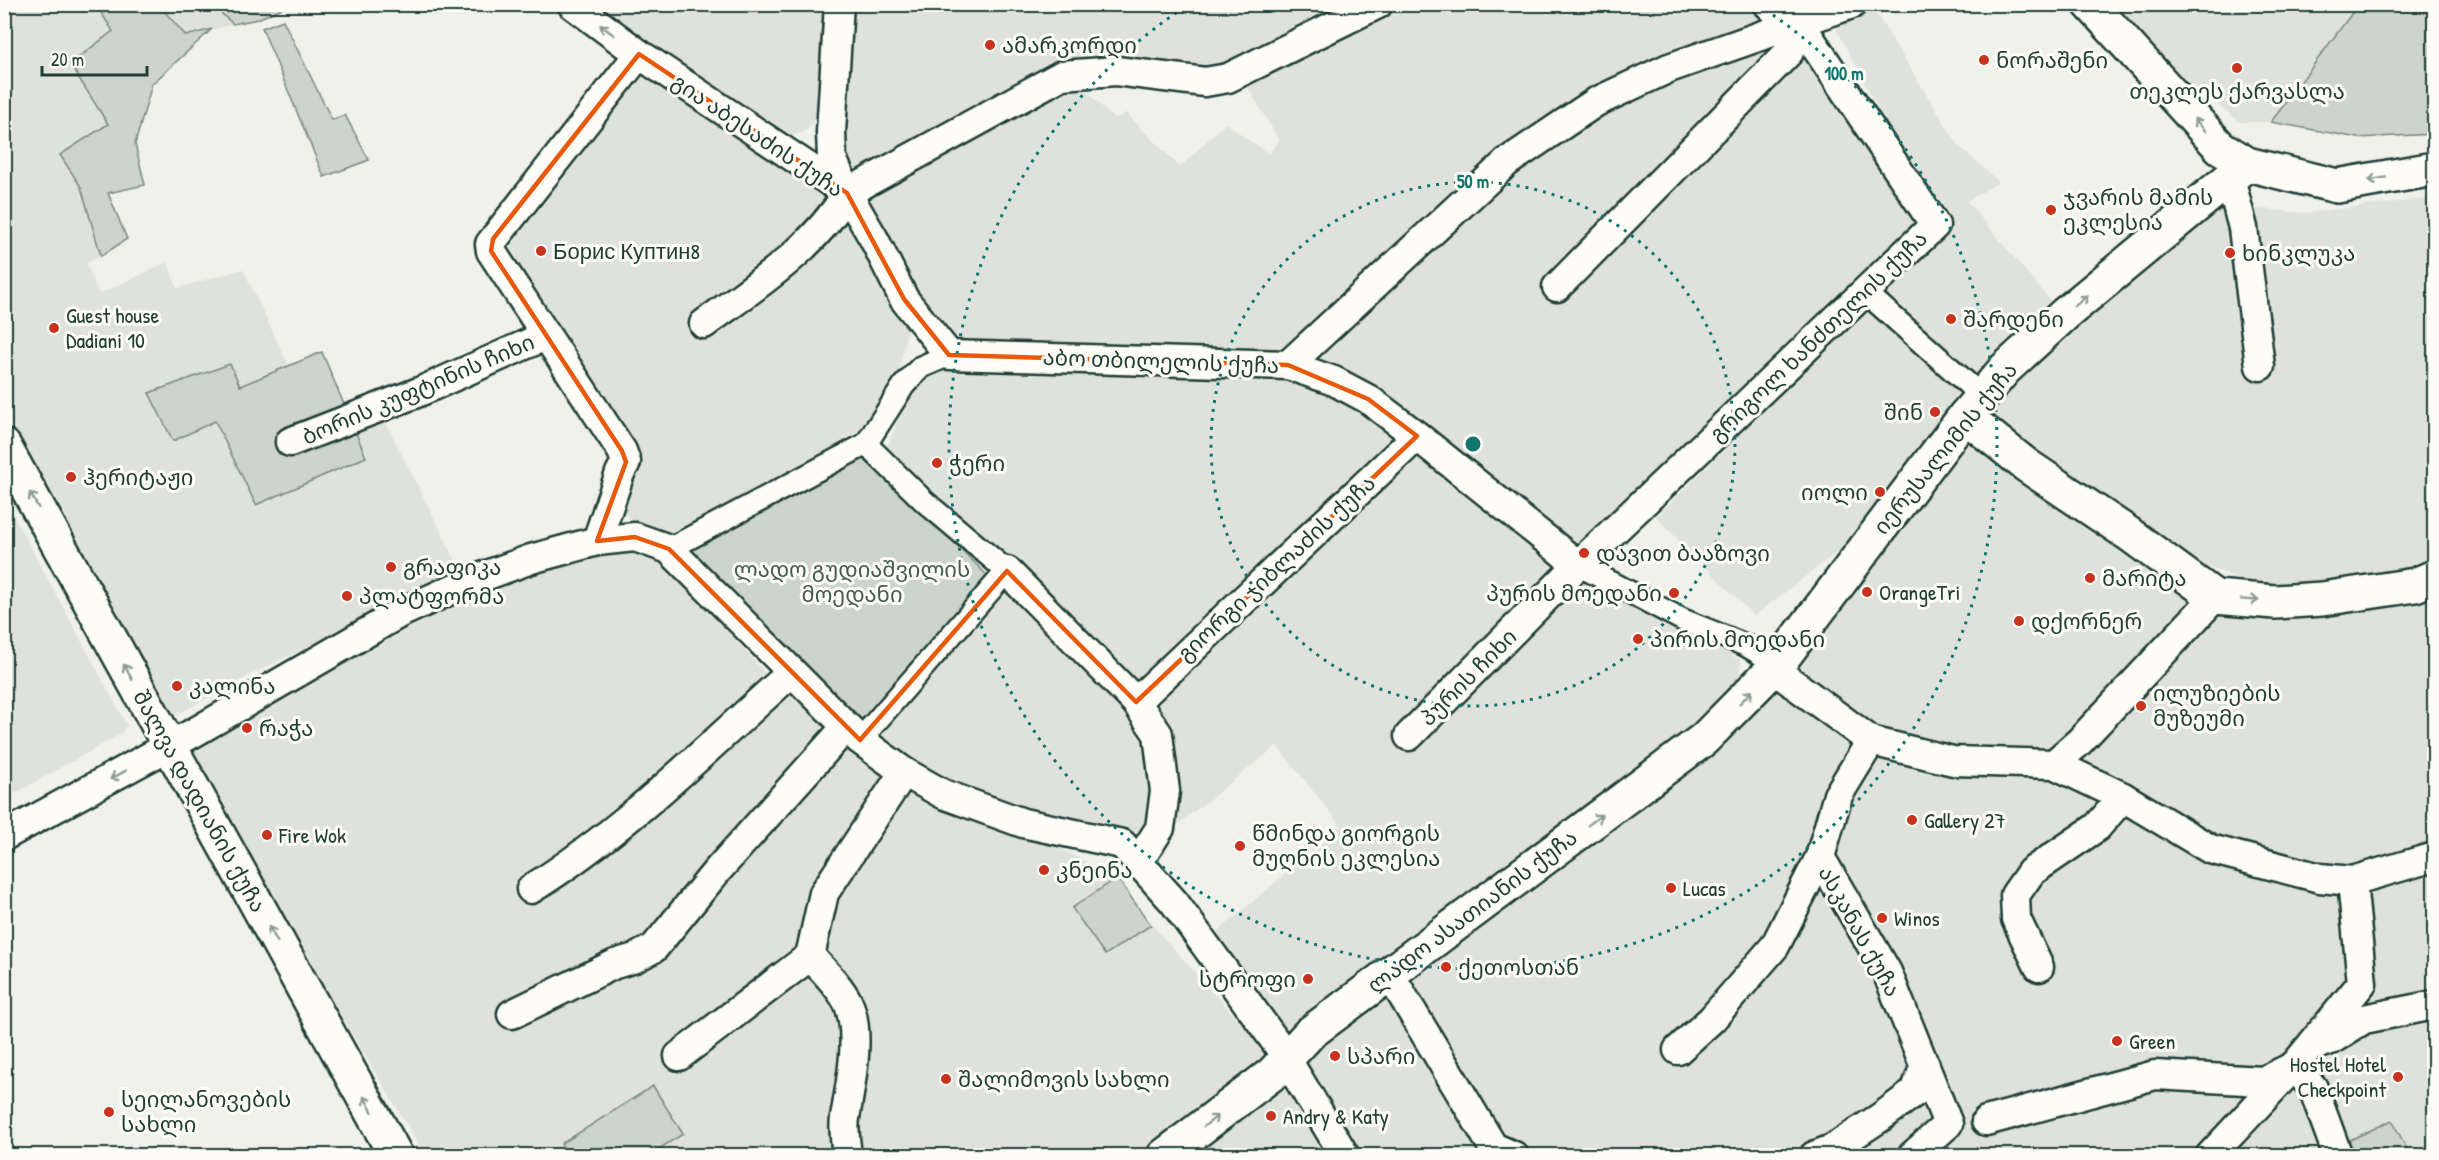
<svg xmlns="http://www.w3.org/2000/svg" width="2439" height="1160" font-family="'Patrick Hand','Noto Sans Georgian',sans-serif">
  <rect width="100%" height="100%" fill="#f0f1eb"/>
  <filter id="ink" filterUnits="userSpaceOnUse"><feTurbulence type="fractalNoise" baseFrequency=".0167" numOctaves="2"/><feDisplacementMap in="SourceGraphic" scale="12" xChannelSelector="R" yChannelSelector="G"/><feConvolveMatrix kernelMatrix="1 2 1 2 8 2 1 2 1" color-interpolation-filters="sRGB"/></filter>
  <g filter="url(#ink)">
    <g fill="#dfe2dc">
      <polygon points="4,5 102,5 98,8 114,31 70,64 108,124 60,156 81,187 101,256 86,263 99,294 168,262 177,288 243,269 289,366 240,386 230,365 173,441 215,421 257,505 366,457 350,423 380,411 461,571 256,672 174,716 5,414"/>
      <polygon points="159,5 212,5 233,24 186,37"/>
      <polygon points="581,5 827,5 821,110 807,130 780,142"/>
      <polygon points="846,5 1371,5 1226,74 1095,62 853,186 838,153"/>
      <polygon points="1396,5 1751,5 1768,29 1631,76 1293,350 1226,352 958,348 912,296 863,193 1076,80 1114,119 1126,113 1180,167 1225,123 1269,154 1279,140 1243,79"/>
      <polygon points="1863,5 1871,5 1958,145 1999,182 1967,201 2054,305 1982,380 1966,372 1877,295 1941,228 1830,17"/>
      <polygon points="2103,5 2358,5 2271,122 2240,122 2125,32"/>
      <polygon points="1813,28 1928,223 1578,555 1297,361 1538,152 1635,88"/>
      <polygon points="641,66 839,199 908,326 897,383 857,432 784,477 670,539 637,527 612,499 628,455 501,242"/>
      <polygon points="2434,198 2434,571 2318,589 2252,584 2191,560 1982,420 2067,325 2197,220 2230,206 2305,213"/>
      <polygon points="1872,304 1968,387 1849,543 1754,616 1656,517"/>
      <polygon points="943,366 1311,377 1402,442 1132,695 887,447 910,390"/>
      <polygon points="1976,434 2221,595 2434,581 2434,1155 1170,1156 1784,668"/>
      <polygon points="1416,439 1672,625 1741,660 1738,687 1663,758 1309,1031 1283,1031 1214,935 1341,826 1277,746 1162,837 1143,699"/>
      <polygon points="5,500 127,725 121,734 5,799"/>
      <polygon points="611,547 646,547 665,561 773,682 905,789 869,741 1003,587 1152,735 1153,824 1133,856 1038,837 1117,878 1152,925 1263,1047 1266,1062 1143,1155 425,1155 182,751 479,586"/>
    </g>
    <g fill="#cdd3cd" stroke="#768880" stroke-width="1.5">
      <polygon points="102,5 159,5 186,36 212,29 152,84 135,144 145,185 108,193 127,239 101,256 81,187 60,155 108,124 70,64 113,31 98,8"/>
      <polygon points="212,5 289,5 258,19 233,24"/>
      <polygon points="2358,5 2434,5 2434,134 2358,138 2271,122"/>
      <polygon points="283,20 332,120 345,115 369,160 324,177 262,28"/>
      <polygon points="322,352 366,457 256,505 215,421 173,441 149,393 230,364 240,386"/>
      <polygon points="864,454 989,577 858,729 682,552"/>
      <polygon points="1117,878 1151,925 1105,955 1072,908"/>
      <polygon points="653,1086 683,1134 649,1155 568,1155 561,1144"/>
      <polygon points="2392,1120 2410,1155 2348,1155 2344,1143"/>
    </g>
    <g fill="none" stroke-linecap="round" stroke-linejoin="round">
      <g stroke="#1f3d34" stroke-width="26">
        <g id="pedestrian">
          <polyline points="1864,291 1968,384 1980,398"/>
          <polyline points="669,549 866,444 904,385 921,367 949,355"/>
          <polyline points="1578,565 1683,620 1745,645 1778,664"/>
          <polyline points="860,740 1007,571 925,502 866,444"/>
        </g>
      </g>
      <g stroke="#1f3d34" stroke-width="33">
        <g id="minor">
          <polyline points="572,4 639,54 847,193 874,239 904,299 949,355 1288,365 1334,381 1368,399 1417,436 1578,565"/>
          <polyline points="839,4 831,132 832,158 847,193"/>
          <polyline points="2230,178 2243,228 2260,366"/>
          <polyline points="1557,287 1789,52 1791,25"/>
          <path d="M704 324C755 286 814 249 847 193L1062 75 1116 71 1205 82 1228 78 1378 4"/>
          <polyline points="1288,365 1507,162 1596,102 1669,68 1852,4"/>
          <polyline points="290,442 419,392 545,336"/>
          <polyline points="597,541 620,473 626,462 622,451 491,251 490,244 639,54"/>
          <polyline points="1007,571 1136,702 1158,734 1165,791 1160,828 1139,861"/>
          <polyline points="1778,664 1783,676 1871,741 1953,761 2054,764 2123,797 2210,849 2320,878 2352,881 2434,857"/>
          <polyline points="1136,702 1417,436"/>
          <polyline points="1409,736 1578,565 1935,225 1807,34 1791,25 1768,4"/>
          <polyline points="2054,764 2079,742 2215,597"/>
          <polyline points="4,836 195,732 400,613 468,582 531,559 597,541 635,537 669,549 860,740 904,772 943,794 1023,823 1122,844 1174,902 1278,1045 1345,1156"/>
          <polyline points="1820,857 1887,972 1948,1124 1912,1156"/>
          <path d="M531 889C627 829 708 747 792 672"/>
          <path d="M810 956C822 969 840 986 848 1003 862 1033 850 1087 845 1118 843 1130 846 1144 847 1156"/>
          <polyline points="2039,967 2016,919 2015,895 2031,872 2097,827 2123,797"/>
          <polyline points="1389,973 1493,1147 1514,1156"/>
          <polyline points="512,1014 615,964 635,958 654,948 716,872 846,727"/>
          <polyline points="2316,1045 2331,1040 2364,1019 2434,1005"/>
          <polyline points="1678,1050 1712,1019 1775,946 1820,857 1838,795 1871,741"/>
          <polyline points="679,1056 810,956 824,893 904,772"/>
          <polyline points="1986,1121 2155,1075 2263,1081 2294,1066 2313,1088 2338,1156"/>
          <polyline points="1814,1156 1832,1149 1881,1117 1915,1092 1925,1065"/>
          <polyline points="2210,1156 2294,1066 2362,983 2352,881"/>
        </g>
      </g>
      <g stroke="#1f3d34" stroke-width="38">
        <g id="tertiary">
          <polyline points="2090,4 2220,147 2247,164 2337,186 2434,169"/>
          <polyline points="1965,416 2026,465 2129,534 2215,597 2275,602 2322,599 2415,585 2434,577"/>
          <polyline points="1164,1156 1272,1074 1310,1033 1704,739 1778,664 1965,416 2005,369 2065,314 2247,164"/>
        </g>
      </g>
      <g stroke="#1f3d34" stroke-width="38">
        <polyline id="secondary" points="4,446 396,1156"/>
      </g>
      <use href="#pedestrian" stroke="#fdfcf7" stroke-width="21"/>
      <use href="#minor" stroke="#fdfcf7" stroke-width="28"/>
      <use href="#tertiary" stroke="#fdfcf7" stroke-width="33"/>
      <use href="#secondary" stroke="#fdfcf7" stroke-width="33"/>
    </g>
    <defs><path id="oneway-shaft" d="M-6 0H5M1.5-3L5.5 0L1.5 3" fill="none" stroke-width="1.6" stroke-linecap="round" stroke-linejoin="round" transform="scale(1.5)"/></defs>
    <g stroke="#8e9c96">
      <use href="#oneway-shaft" transform="translate(607 30) rotate(-144)"/>
      <use href="#oneway-shaft" transform="translate(2200 125) rotate(-133)"/>
      <use href="#oneway-shaft" transform="translate(2377 179) rotate(170)"/>
      <use href="#oneway-shaft" transform="translate(2081 301) rotate(-39)"/>
      <use href="#oneway-shaft" transform="translate(34 500) rotate(-119)"/>
      <use href="#oneway-shaft" transform="translate(2250 600) rotate(4)"/>
      <use href="#oneway-shaft" transform="translate(128 672) rotate(-119)"/>
      <use href="#oneway-shaft" transform="translate(1746 697) rotate(-45)"/>
      <use href="#oneway-shaft" transform="translate(118 775) rotate(151)"/>
      <use href="#oneway-shaft" transform="translate(1595 820) rotate(-37)"/>
      <use href="#oneway-shaft" transform="translate(273 934) rotate(-119)"/>
      <use href="#oneway-shaft" transform="translate(368 1104) rotate(-119)"/>
      <use href="#oneway-shaft" transform="translate(1211 1121) rotate(-37)"/>
    </g>
  </g>
  <path fill="none" stroke="#e8590c" stroke-width="4.5" stroke-linejoin="round" d="M639 54 847 193 904 299 949 355 1288 365 1368 399 1417 436 1136 702 1007 571 860 740 669 549 635 537 597 541 626 462 622 451 491 251 493 239Z"/>
  <g fill="none" stroke="#0f766e" stroke-width="3" stroke-dasharray="3 6">
    <circle cx="1473" cy="444" r="262"/>
    <path d="M1758 5A524 524 0 1 1 1188 5"/>
  </g>
  <g fill="#c8321e" stroke="#fdfcf7" stroke-width="2">
    <circle cx="990" cy="45" r="6"/>
    <circle cx="1984" cy="60" r="6"/>
    <circle cx="2237" cy="68" r="6"/>
    <circle cx="2051" cy="210" r="6"/>
    <circle cx="541" cy="251" r="6"/>
    <circle cx="2230" cy="253" r="6"/>
    <circle cx="1951" cy="319" r="6"/>
    <circle cx="54" cy="328" r="6"/>
    <circle cx="1935" cy="412" r="6"/>
    <circle cx="937" cy="463" r="6"/>
    <circle cx="71" cy="477" r="6"/>
    <circle cx="1880" cy="492" r="6"/>
    <circle cx="1584" cy="553" r="6"/>
    <circle cx="391" cy="567" r="6"/>
    <circle cx="2090" cy="578" r="6"/>
    <circle cx="1867" cy="592" r="6"/>
    <circle cx="1674" cy="593" r="6"/>
    <circle cx="347" cy="596" r="6"/>
    <circle cx="2019" cy="621" r="6"/>
    <circle cx="1638" cy="639" r="6"/>
    <circle cx="177" cy="686" r="6"/>
    <circle cx="2141" cy="706" r="6"/>
    <circle cx="247" cy="728" r="6"/>
    <circle cx="1912" cy="820" r="6"/>
    <circle cx="267" cy="835" r="6"/>
    <circle cx="1240" cy="846" r="6"/>
    <circle cx="1044" cy="870" r="6"/>
    <circle cx="1671" cy="888" r="6"/>
    <circle cx="1882" cy="918" r="6"/>
    <circle cx="1446" cy="967" r="6"/>
    <circle cx="1308" cy="979" r="6"/>
    <circle cx="2117" cy="1041" r="6"/>
    <circle cx="1335" cy="1056" r="6"/>
    <circle cx="2398" cy="1077" r="6"/>
    <circle cx="946" cy="1079" r="6"/>
    <circle cx="109" cy="1112" r="6"/>
    <circle cx="1271" cy="1116" r="6"/>
  </g>
  <g text-anchor="middle" stroke-width="6" stroke-linejoin="round" paint-order="stroke">
    <g font-size="22" fill="#1f3d34" stroke="#fdfcf7" text-anchor="start">
      <text x="1002" y="53">ამარკორდი</text>
      <text x="1996" y="68">ნორაშენი</text>
      <text x="2237" y="99" text-anchor="middle">თეკლეს ქარვასლა</text>
      <text x="2063" y="205">ჯვარის მამის<tspan x="2063" dy="25">ეკლესია</tspan></text>
      <text x="553" y="259">Борис Куптин8</text>
      <text x="2242" y="261">ხინკლუკა</text>
      <text x="66" y="323">Guest house<tspan x="66" dy="25">Dadiani 10</tspan></text>
      <text x="1963" y="327">შარდენი</text>
      <text x="1923" y="420" text-anchor="end">შინ</text>
      <text x="949" y="471">ჭერი</text>
      <text x="83" y="485">ჰერიტაჟი</text>
      <text x="1868" y="500" text-anchor="end">იოლი</text>
      <text x="1596" y="561">დავით ბააზოვი</text>
      <text x="403" y="575">გრაფიკა</text>
      <text x="2102" y="586">მარიტა</text>
      <text x="1879" y="600">OrangeTri</text>
      <text x="1662" y="601" text-anchor="end">პურის მოედანი</text>
      <text x="359" y="604">პლატფორმა</text>
      <text x="2031" y="629">დქორნერ</text>
      <text x="1650" y="647">პირის მოედანი</text>
      <text x="189" y="694">კალინა</text>
      <text x="2153" y="701">ილუზიების<tspan x="2153" dy="25">მუზეუმი</tspan></text>
      <text x="259" y="736">რაჭა</text>
      <text x="1924" y="828">Gallery 27</text>
      <text x="1252" y="841">წმინდა გიორგის<tspan x="1252" dy="25">მუღნის ეკლესია</tspan></text>
      <text x="279" y="843">Fire Wok</text>
      <text x="1056" y="878">კნეინა</text>
      <text x="1683" y="896">Lucas</text>
      <text x="1894" y="926">Winos</text>
      <text x="1458" y="975">ქეთოსთან</text>
      <text x="1296" y="987" text-anchor="end">სტროფი</text>
      <text x="2129" y="1049">Green</text>
      <text x="1347" y="1064">სპარი</text>
      <text x="2386" y="1072" text-anchor="end">Hostel Hotel<tspan x="2386" dy="25">Checkpoint</tspan></text>
      <text x="958" y="1087">შალიმოვის სახლი</text>
      <text x="121" y="1107">სეილანოვების<tspan x="121" dy="25">სახლი</tspan></text>
      <text x="1283" y="1124">Andry &amp; Katy</text>
    </g>
    <g font-size="22" fill="#1f3d34" stroke="#fdfcf7">
      <text transform="translate(758 135) rotate(34)" y="8">გია აბესაძის ქუჩა</text>
      <text transform="translate(1818 336) rotate(-44)" y="8">გრიგოლ ხანძთელის ქუჩა</text>
      <text transform="translate(1161 361) rotate(2)" y="8">აბო თბილელის ქუჩა</text>
      <text transform="translate(418 389) rotate(-23)" y="8">ბორის კუფტინის ჩიხი</text>
      <text transform="translate(1945 448) rotate(-51)" y="8">იერუსალიმის ქუჩა</text>
      <text transform="translate(1276 568) rotate(-43)" y="8">გიორგი ჯიბლაძის ქუჩა</text>
      <text transform="translate(1468 677) rotate(-45)" y="8">პურის ჩიხი</text>
      <text transform="translate(200 801) rotate(61)" y="8">შალვა დადიანის ქუჩა</text>
      <text transform="translate(1472 911) rotate(-37)" y="8">ლადო ასათიანის ქუჩა</text>
      <text transform="translate(1860 931) rotate(61)" y="8">ასკანას ქუჩა</text>
    </g>
    <g font-size="22" fill="#425b53" stroke="#fdfcf7">
      <text x="852" y="577">ლადო გუდიაშვილის<tspan x="852" dy="25">მოედანი</tspan></text>
    </g>
  </g>
  <circle cx="1473" cy="444" r="9" fill="#0f766e" stroke="#fdfcf7" stroke-width="3"/>
  <g font-size="18" text-anchor="middle" font-weight="bold" fill="#0f766e" stroke="#fdfcf7" stroke-width="6" stroke-linejoin="round" paint-order="stroke">
    <text x="1844" y="80">100 m</text>
    <text x="1473" y="188">50 m</text>
  </g>
  <rect width="2439" height="1160" fill="none" stroke="#fdfcf7" stroke-width="24"/>
  <rect x="12" y="12" width="2415" height="1136" fill="none" stroke="#1f3d34" stroke-width="2" filter="url(#ink)"/>
  <path d="M42 66v9h105v-9" fill="none" stroke="#1f3d34" stroke-width="3"/>
  <text x="51" y="66" font-size="18" fill="#1f3d34" stroke="#fdfcf7" stroke-width="4.5" paint-order="stroke">20 m</text>
</svg>
